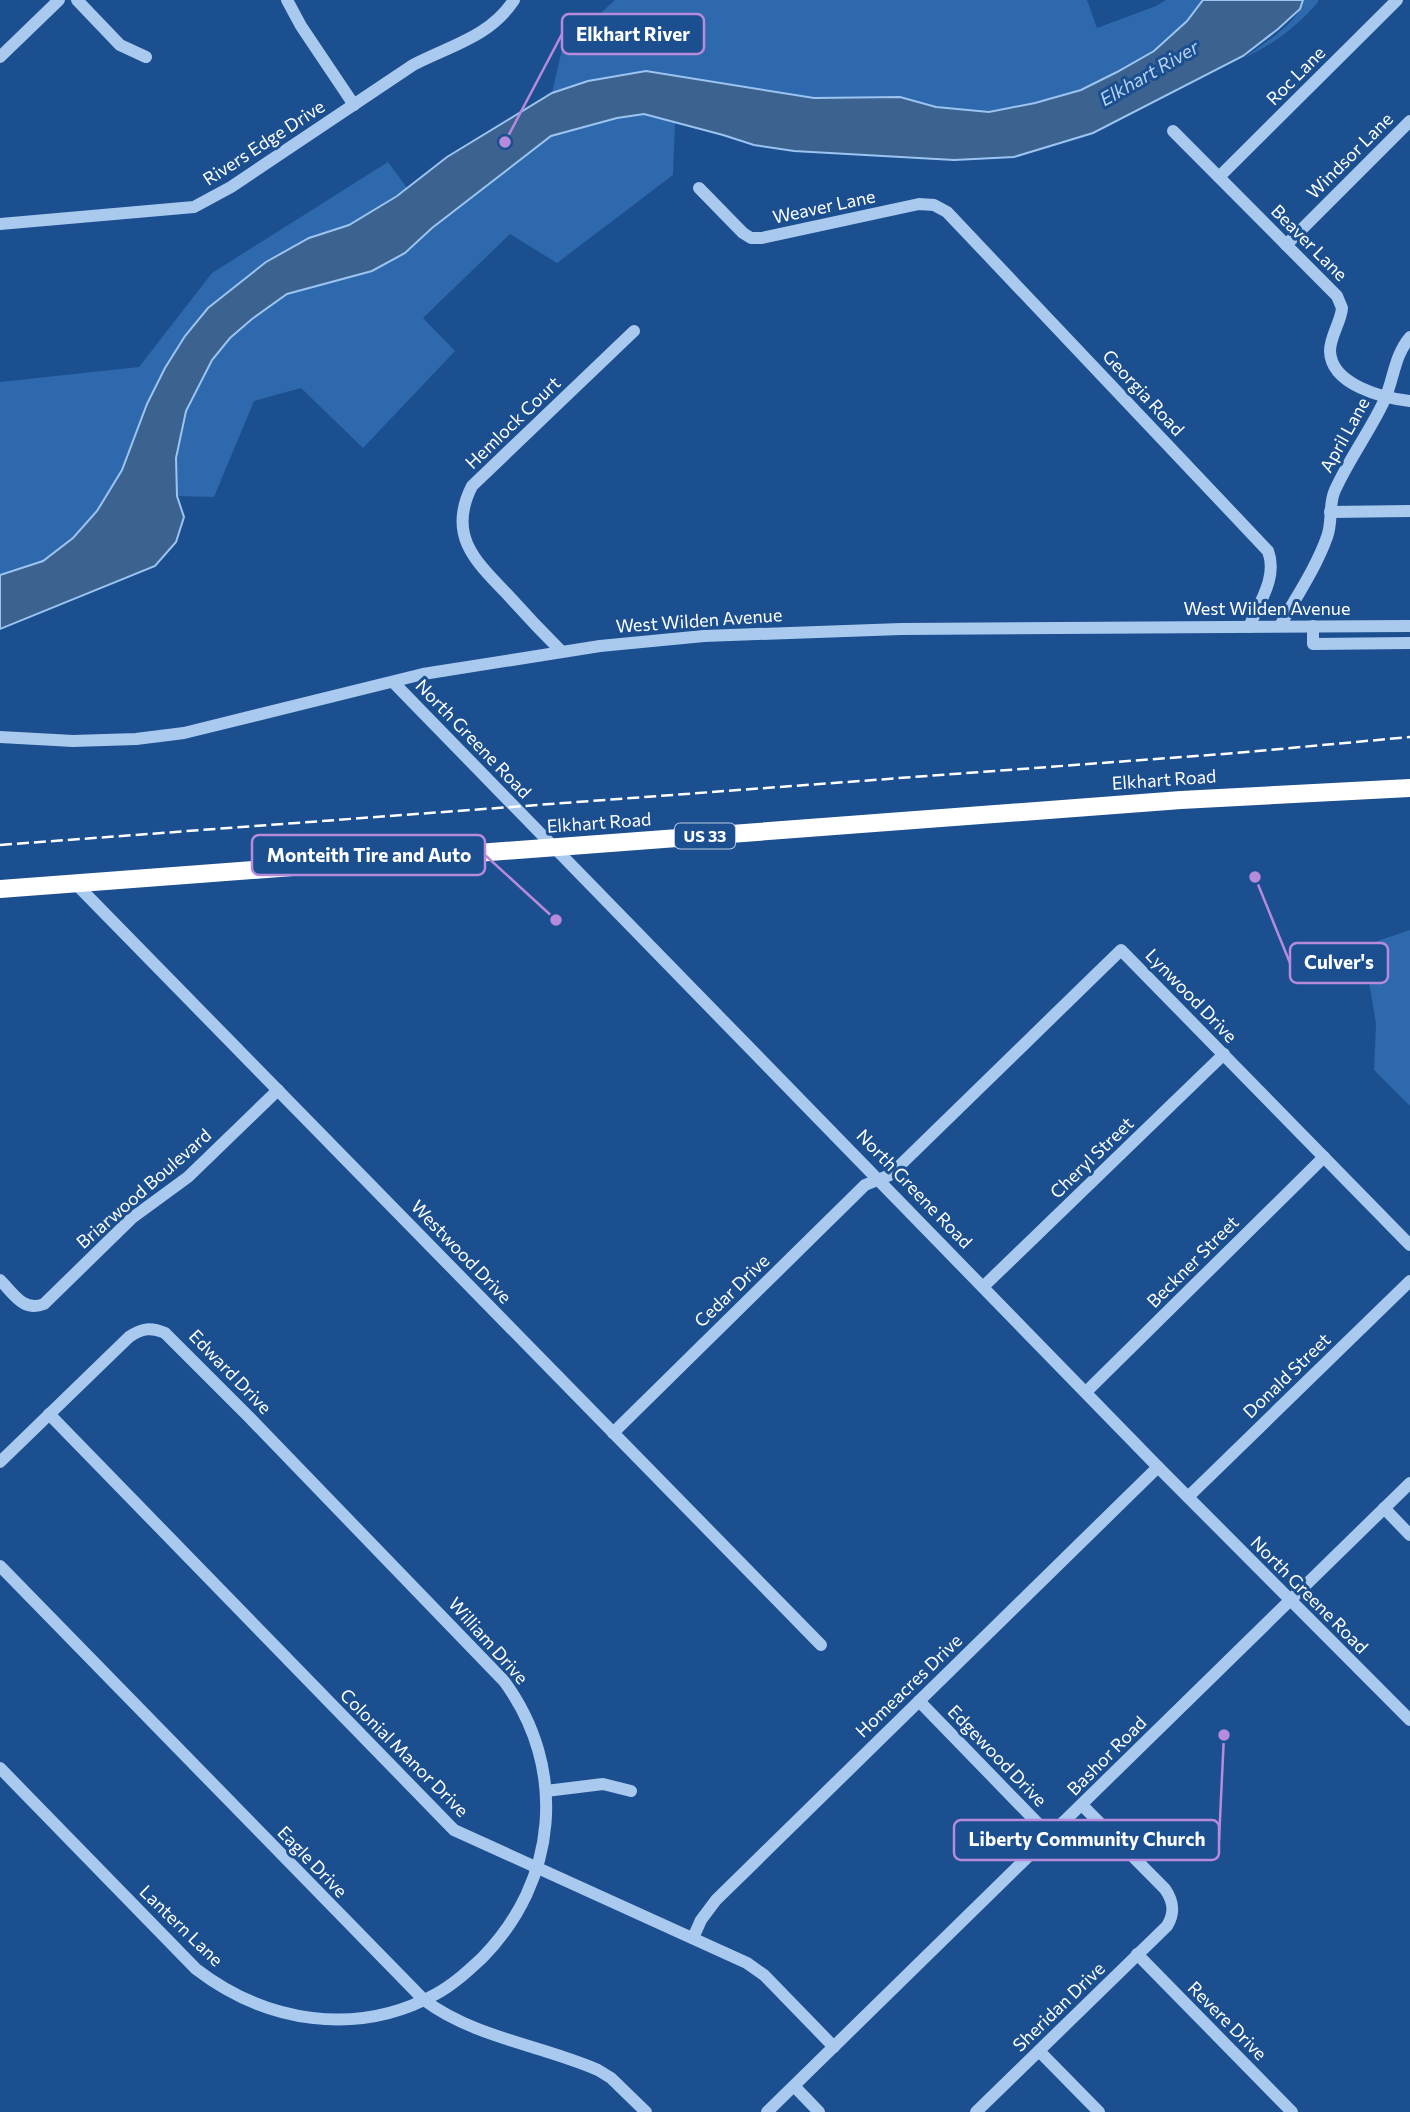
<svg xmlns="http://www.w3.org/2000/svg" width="1410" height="2112" font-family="Commissioner,sans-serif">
  <rect width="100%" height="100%" fill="#1b4f8f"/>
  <g fill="#2e69ad">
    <polygon points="615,0 1087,0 1097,28 1156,6 1166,0 1203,0 1187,21 1154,51 1117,72 1081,90 1035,103 989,112 936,107 900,97 814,98 646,71 588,81 552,93 562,49"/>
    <path d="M1304 0H1318V2C1299 25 1271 46 1244 58 1264 42 1297 25 1304 0Z"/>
    <polygon points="644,114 675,122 673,175 557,263 510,234 423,318 455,351 363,448 301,388 254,401 214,497 177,496 176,458 186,411 212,360 230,338 252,319 287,294 372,271 405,253 432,228 551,136 617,118"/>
    <polygon points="388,162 407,188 349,225 309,238 266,262 208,308 147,404 122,470 97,511 73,538 43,561 0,575 0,382 139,367 212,273"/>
    <polygon points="1410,930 1410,1106 1374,1070 1376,1024 1363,946"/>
  </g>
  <polygon fill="#3c6290" stroke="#9cc4f0" stroke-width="2" points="1203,0 1303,0 1300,9 1278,29 1243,56 1093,133 1014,157 954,160 794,151 754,145 723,135 644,114 617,118 551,136 432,228 405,253 372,271 287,294 252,319 230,338 212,360 186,411 176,458 177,496 184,517 176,542 155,566 0,629 0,575 43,561 73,538 97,511 122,470 147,404 165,368 185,336 208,308 266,262 309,238 349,225 397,196 447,157 552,93 588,81 646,71 814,98 900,97 936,107 989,112 1035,103 1081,90 1117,72 1154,51 1187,21"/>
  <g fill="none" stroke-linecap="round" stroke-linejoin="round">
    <g stroke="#a9c9ee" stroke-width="12">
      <polyline points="77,0 120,45 146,57"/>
      <polyline points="287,0 301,26 354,105"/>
      <polyline points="0,57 59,0"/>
      <path d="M1173 131 1337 296 1342 308C1341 322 1330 336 1330 351 1331 385 1383 398 1410 401"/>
      <polyline points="1219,177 1397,0"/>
      <path d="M699 188 743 233 751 238H762L919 204 934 205 947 212 1268 551C1278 577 1259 603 1249 627"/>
      <path d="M0 224 194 207 231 187 413 65C449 46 490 37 514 0"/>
      <polyline points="1286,245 1410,121"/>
      <polyline points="1330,512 1410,511"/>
      <path d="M1280 626C1296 597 1316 568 1327 537 1333 521 1328 505 1335 490 1349 459 1370 431 1384 401 1394 379 1394 356 1410 337"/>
      <polyline points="1313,626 1313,644 1410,643"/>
      <path d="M561 651C543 633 525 614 508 595 475 561 447 535 472 486L634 331"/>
      <polyline points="393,682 1158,1467 1410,1720"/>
      <polyline points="0,737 73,741 136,739 184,733 423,674 600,646 704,636 901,629 1410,626"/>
      <polyline points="75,883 821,1645"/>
      <path d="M0 1280C14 1294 23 1312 44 1304L132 1218 188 1177 278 1090"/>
      <polyline points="984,1286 1224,1054"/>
      <polyline points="1086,1392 1324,1157"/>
      <polyline points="49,1414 454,1830 747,1963 764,1975 834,2047"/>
      <polyline points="613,1433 865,1185 890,1175 1121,950 1410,1245"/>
      <path d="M0 1462 129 1337C142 1328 151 1327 165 1333L249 1417 504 1681C568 1768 558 1881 482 1958 468 1971 453 1985 436 1994 356 2038 265 2022 196 1969L0 1768"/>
      <polyline points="1188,1497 1410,1281"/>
      <polyline points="1384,1508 1410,1535"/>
      <path d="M0 1566 424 2000C475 2038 541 2045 598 2070L611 2078 646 2112"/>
      <polyline points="919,1701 1050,1836"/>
      <polyline points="546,1791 603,1784 631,1791"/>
      <polyline points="693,1938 701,1920 716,1900 1158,1467"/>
      <polyline points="1137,1954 1292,2112"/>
      <polyline points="1039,2051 1099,2112"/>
      <polyline points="794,2086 819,2112"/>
      <polyline points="767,2112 1410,1483"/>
      <path d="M976 2112 1167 1926C1175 1913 1174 1902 1165 1889L1082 1805"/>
    </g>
    <polyline stroke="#fff" stroke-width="18" points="0,889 1181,800 1410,788"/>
    <polyline stroke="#fff" stroke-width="2.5" stroke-dasharray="12 5" stroke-linecap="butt" points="0,845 1236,753 1410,737"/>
  </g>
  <g text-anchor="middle" stroke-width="6" stroke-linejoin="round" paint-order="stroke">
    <rect fill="#1b4f8f" stroke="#bbcadd" stroke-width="2" x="675" y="823.5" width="60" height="25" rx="5"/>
    <g font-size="16" font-weight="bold" fill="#fff">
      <text x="705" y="842">US 33</text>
    </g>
    <g font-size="18" fill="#fff" stroke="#1b4f8f">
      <text transform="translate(1296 76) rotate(-45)" y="6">Roc Lane</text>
      <text transform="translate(264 143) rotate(-33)" y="6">Rivers Edge Drive</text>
      <text transform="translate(1350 156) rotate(-45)" y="6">Windsor Lane</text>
      <text transform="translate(824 207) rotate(-12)" y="6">Weaver Lane</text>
      <text transform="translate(1309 243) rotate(45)" y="6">Beaver Lane</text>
      <text transform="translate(1143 393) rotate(47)" y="6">Georgia Road</text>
      <text transform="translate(513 423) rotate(-44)" y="6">Hemlock Court</text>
      <text transform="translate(1345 435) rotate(-61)" y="6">April Lane</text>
      <text x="1267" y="615">West Wilden Avenue</text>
      <text transform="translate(699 621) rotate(-4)" y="6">West Wilden Avenue</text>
      <text transform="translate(473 739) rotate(46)" y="6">North Greene Road</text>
      <text transform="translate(1164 780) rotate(-4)" y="6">Elkhart Road</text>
      <text transform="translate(599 823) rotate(-4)" y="6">Elkhart Road</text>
      <text transform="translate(1191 996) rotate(46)" y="6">Lynwood Drive</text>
      <text transform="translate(1092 1158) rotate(-44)" y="6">Cheryl Street</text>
      <text transform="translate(144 1189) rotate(-41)" y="6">Briarwood Boulevard</text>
      <text transform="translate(914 1189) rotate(46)" y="6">North Greene Road</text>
      <text transform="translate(461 1252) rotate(46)" y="6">Westwood Drive</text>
      <text transform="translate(1193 1262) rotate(-45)" y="6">Beckner Street</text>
      <text transform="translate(732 1291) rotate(-44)" y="6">Cedar Drive</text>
      <text transform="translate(230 1372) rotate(46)" y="6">Edward Drive</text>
      <text transform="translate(1287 1376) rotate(-44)" y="6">Donald Street</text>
      <text transform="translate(1309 1595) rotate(45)" y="6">North Greene Road</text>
      <text transform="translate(488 1641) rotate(48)" y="6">William Drive</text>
      <text transform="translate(909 1686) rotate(-44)" y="6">Homeacres Drive</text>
      <text transform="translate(404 1753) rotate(45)" y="6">Colonial Manor Drive</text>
      <text transform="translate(997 1756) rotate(46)" y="6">Edgewood Drive</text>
      <text transform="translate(1107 1756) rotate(-45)" y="6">Bashor Road</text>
      <text transform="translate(312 1862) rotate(46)" y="6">Eagle Drive</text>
      <text transform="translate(181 1926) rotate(44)" y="6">Lantern Lane</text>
      <text transform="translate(1059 2007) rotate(-44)" y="6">Sheridan Drive</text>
      <text transform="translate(1227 2021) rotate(45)" y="6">Revere Drive</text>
    </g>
    <g font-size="19" font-style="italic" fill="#b5d3f5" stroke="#1b4f8f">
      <text transform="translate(1149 73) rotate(-30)" y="7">Elkhart River</text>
    </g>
  </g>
  <path fill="none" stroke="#b68bdc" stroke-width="2.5" d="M505 142L562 34M556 920L485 855M1255 877L1290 963M1224 1735L1219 1840"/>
  <g fill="#b68bdc" stroke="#1b4f8f" stroke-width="2.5">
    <circle cx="505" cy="142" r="7"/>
    <circle cx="556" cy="920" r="7"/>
    <circle cx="1255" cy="877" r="7"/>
    <circle cx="1224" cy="1735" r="7"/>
  </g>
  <g fill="#1b4f8f" stroke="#b68bdc" stroke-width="2.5">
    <rect x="562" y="14" width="142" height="40" rx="7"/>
    <rect x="252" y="835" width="233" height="40" rx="7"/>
    <rect x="1290" y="943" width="98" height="40" rx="7"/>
    <rect x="954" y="1820" width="265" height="40" rx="7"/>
  </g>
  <g font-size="19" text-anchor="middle" font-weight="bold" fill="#fff">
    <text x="633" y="41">Elkhart River</text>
    <text x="369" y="862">Monteith Tire and Auto</text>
    <text x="1339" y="969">Culver's</text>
    <text x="1087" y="1846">Liberty Community Church</text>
  </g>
</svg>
